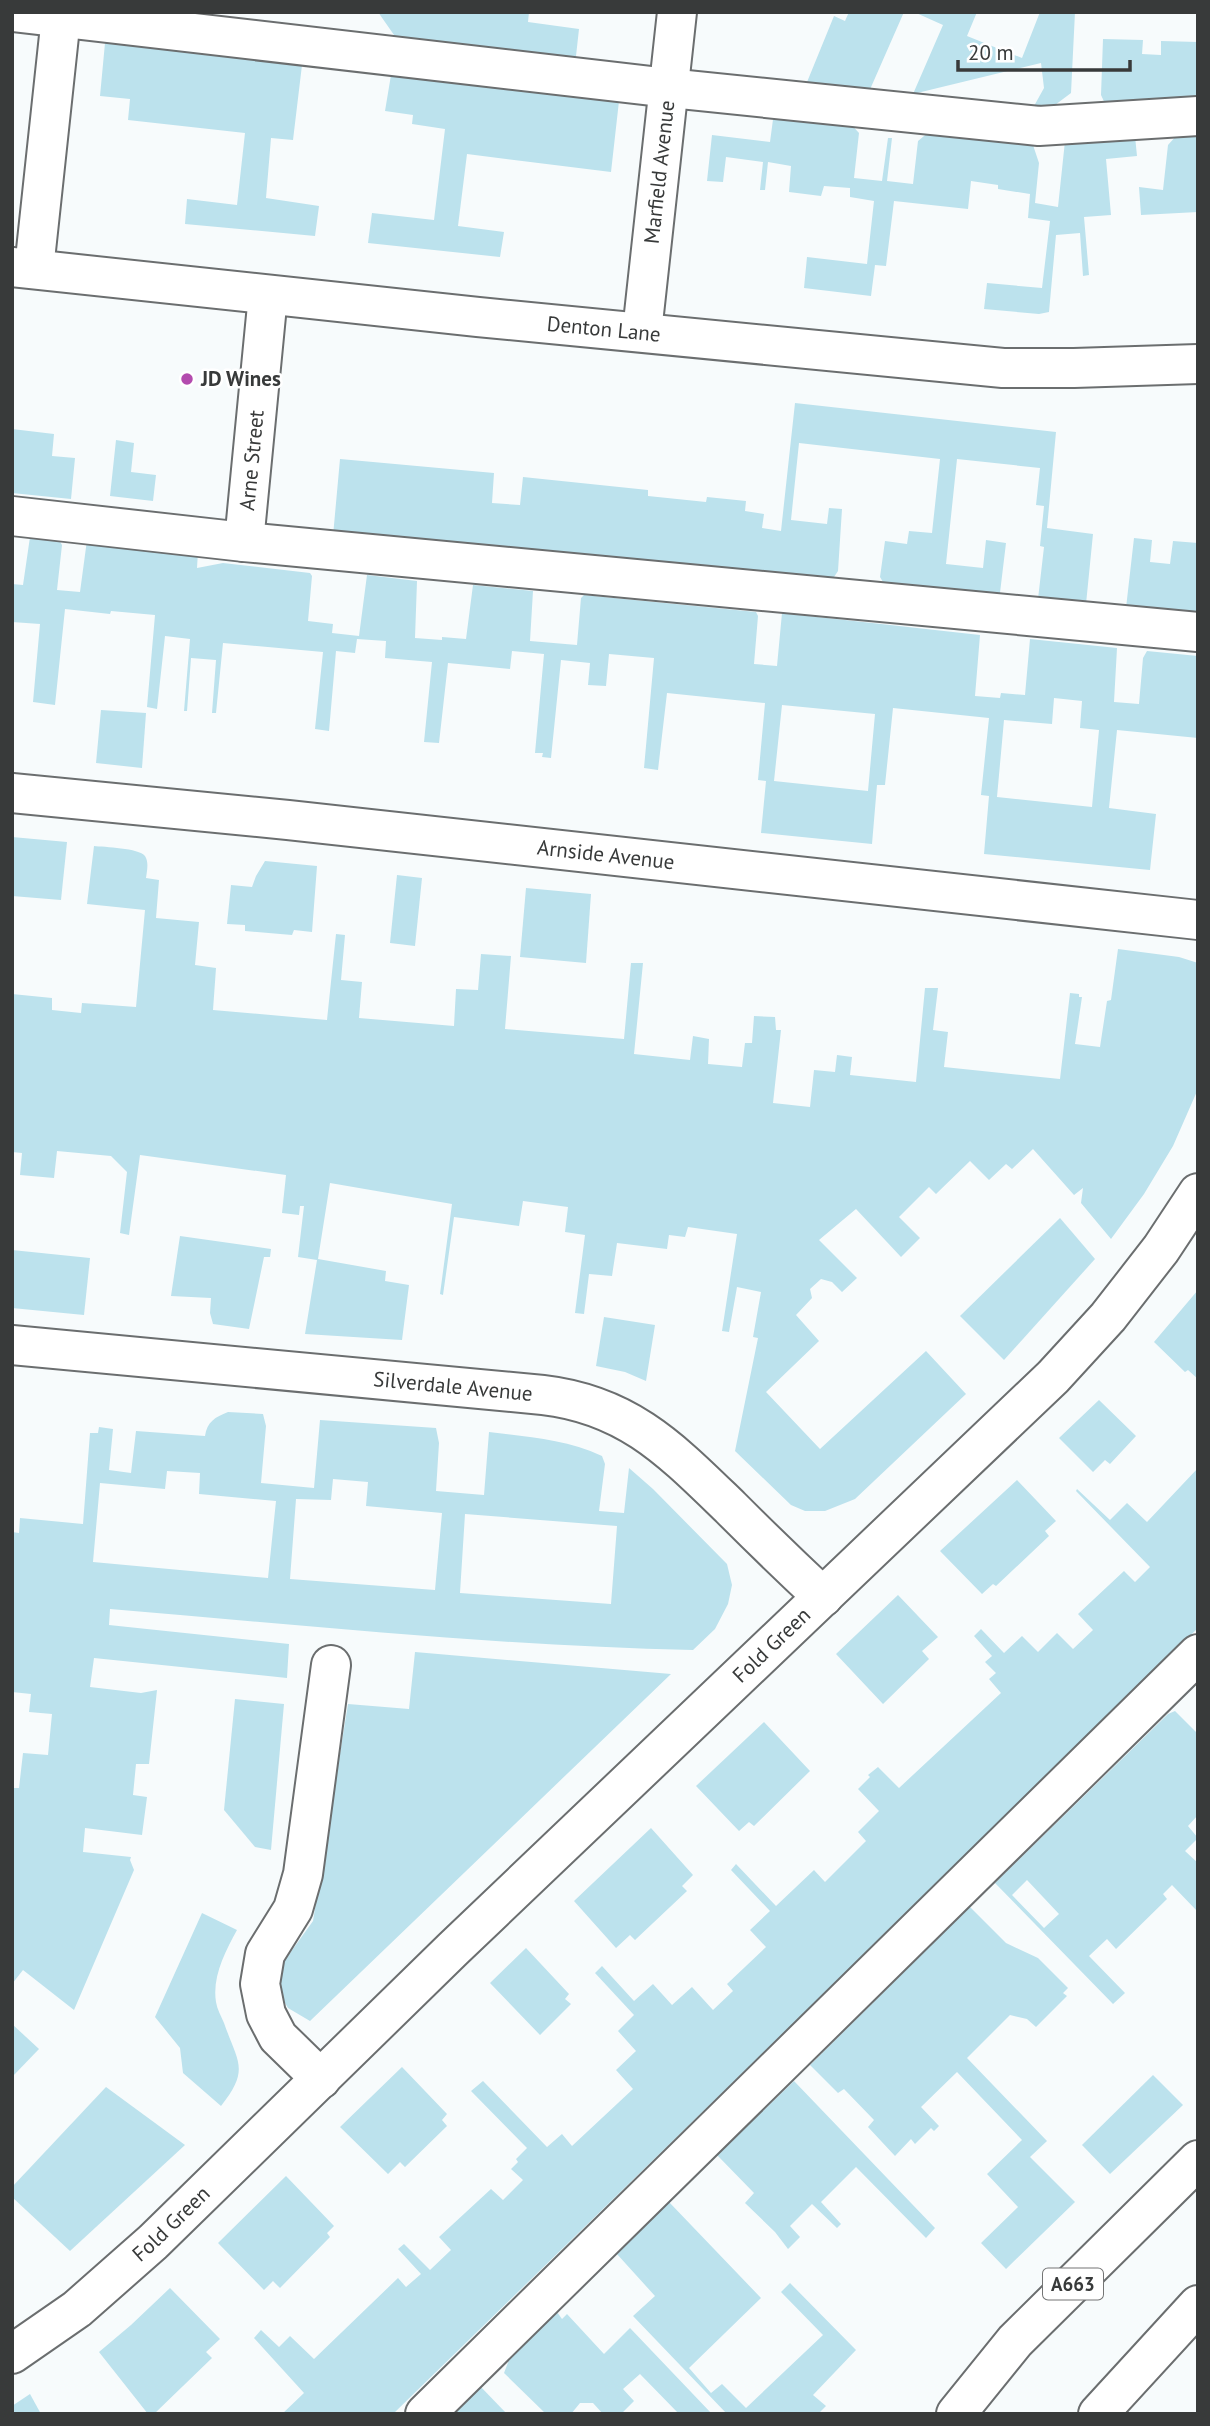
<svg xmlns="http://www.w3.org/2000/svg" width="1210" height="2426" font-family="'PT Sans',sans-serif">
  <rect width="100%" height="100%" fill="#f7fbfc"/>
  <g fill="#bce2ed" fill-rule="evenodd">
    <polygon points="378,12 529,12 528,22 579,29 575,65 401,45"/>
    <polygon points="849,12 904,12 868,94 805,87 834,16 845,21"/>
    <polygon points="914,12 977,12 967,36 1022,58 1040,12 1075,12 1071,93 1051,108 1034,106 1044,88 1041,63 913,94 943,25"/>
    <polygon points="1103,39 1143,40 1142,54 1161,55 1161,41 1198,42 1198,102 1108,110 1101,95"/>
    <polygon points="105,43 302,65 293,140 271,138 266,198 319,206 315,236 185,224 187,199 237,205 245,133 128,120 130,99 100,96"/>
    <polygon points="391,75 619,101 611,172 467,154 458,226 504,232 500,257 368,243 372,213 434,220 445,129 412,124 413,115 385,111"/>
    <polygon points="774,112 849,122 859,133 854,178 882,181 888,138 892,138 887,181 913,184 918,141 930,131 1031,139 1039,163 1035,203 1058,207 1065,141 1135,136 1137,156 1106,159 1111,215 1084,217 1089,275 1083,276 1080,233 1056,235 1049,312 1039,314 984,309 987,283 1042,288 1050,221 1028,218 1030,194 998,189 998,185 971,181 968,209 894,201 886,266 875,265 871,296 804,288 807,257 867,264 874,201 850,197 850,188 824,186 821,196 789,192 791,166 768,162 765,190 760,190 763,162 726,157 723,182 707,181 712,135 770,142"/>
    <polygon points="1198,133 1198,212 1141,215 1139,187 1163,190 1168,145 1177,135"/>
    <polygon points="795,403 1056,432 1047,528 1093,534 1086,604 1038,599 1044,547 1040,546 1044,506 1036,505 1040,468 957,459 946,564 983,568 986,540 1006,543 999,601 886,587 880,577 885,541 907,544 909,531 932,533 940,459 799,443 791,520 827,524 829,508 842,509 838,571 830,583 333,536 340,459 494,473 492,503 520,505 523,477 648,490 648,496 706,502 707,497 746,501 745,511 764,514 762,528 781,531"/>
    <polygon points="12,429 54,434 52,456 75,458 71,499 12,493"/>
    <polygon points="116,440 134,443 131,472 156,475 153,501 110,496"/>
    <path d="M30 537 58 538 62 545 57 590 80 592 87 540 198 551 197 568 223 563 310 573 312 576 308 621 333 624 332 633 359 636 367 575 417 581 415 638 442 640V637L466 639 473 585 533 591 530 641 577 645 581 598 584 595 756 612 758 616 754 664 777 666 782 613 980 635 975 696 1000 698 1001 693 1025 695 1030 639 1117 648 1114 702 1139 704 1143 658 1147 651 1198 656V738L1117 730 1109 808 1156 814 1150 870 984 854 989 796 981 795 989 718 893 708 885 785H877L872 844 761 833 766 781 758 780 765 703 667 693 658 770 644 768 654 658 609 654 606 686 588 685 590 663 561 660 551 758 542 757 543 753H535L544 654 512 651 510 669 448 663 439 743 424 742 432 662 385 658 386 641 357 639 355 653 336 651 329 731 315 729 323 652 223 643 216 713H212L216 660 191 658 187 711H184L190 639 165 636 157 709 147 707 155 615 111 611 110 614 65 609 55 705 33 702 40 624 12 622V584L23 585ZM1054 698 1082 701 1080 728 1099 730 1092 807 997 797 1004 720 1052 724ZM782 705 875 714 868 791 774 781Z"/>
    <polygon points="1134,538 1152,540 1150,562 1170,564 1173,541 1198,543 1198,616 1126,608"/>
    <polygon points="101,710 146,713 142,768 96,763"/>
    <polygon points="12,837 67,842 61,900 12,896"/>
    <path d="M94 846C104 847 139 848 145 856 149 862 147 871 146 878L159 880 156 918 199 922 195 965 216 968 213 1010 327 1020 336 934 345 935 341 980 362 982 359 1018 454 1026 456 989 478 990 481 954 511 956 505 1029 624 1039 631 963H643L634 1054 690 1060 693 1036 709 1039 708 1064 742 1067 745 1043H752L754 1016 775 1017 776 1030H781L773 1103 810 1107 814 1070 835 1072 837 1055 852 1057 850 1075 916 1082 925 988H938L933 1030 948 1032 944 1067 1060 1079 1070 993 1079 994V997H1082L1075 1044 1100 1047 1107 1001 1111 1000 1118 949 1179 957 1198 963V1089L1173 1146 1144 1194 1111 1239 1081 1203 1083 1188 1074 1195 1033 1149 1012 1169 1006 1164 989 1180 970 1161 936 1194 929 1187 899 1217 920 1238 901 1257 856 1209 819 1240 857 1278 842 1292 832 1282 821 1279 810 1289 812 1298 796 1315 819 1341 766 1392 820 1449 926 1351 966 1394 855 1499 825 1511H805L791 1505 735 1451 758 1338 753 1337 761 1292 737 1287 729 1332 722 1331 737 1234 688 1227 685 1237 669 1235 667 1249 617 1243 612 1276 589 1274 584 1314 575 1313 585 1235 565 1232 568 1207 523 1201 519 1226 454 1217 443 1295 440 1294 452 1204 330 1183 318 1259 386 1271 385 1281 409 1285 402 1340 305 1334 317 1260 298 1257 304 1206H300L299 1215 282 1213 286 1175 140 1155 129 1235 120 1233 127 1172 111 1156 57 1151 54 1178 20 1175 22 1153 12 1152V994L52 998V1010L81 1013 82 1003 136 1007 145 910 87 904Z"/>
    <polygon points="265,861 317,866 312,932 294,930 292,935 245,931 245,925 227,924 231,885 252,887 256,876"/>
    <polygon points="397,875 422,878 415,946 390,943"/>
    <polygon points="526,888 591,894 586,963 520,957"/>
    <polygon points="1060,1218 1095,1259 1004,1360 960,1316"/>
    <polygon points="180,1236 271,1249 270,1257 264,1257 249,1329 213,1324 210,1313 211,1298 171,1296"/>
    <polygon points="12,1250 90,1258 84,1315 12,1308"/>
    <polygon points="1198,1290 1198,1379 1188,1370 1185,1372 1154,1342"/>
    <polygon points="604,1317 655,1325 646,1381 625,1372 596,1366"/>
    <polygon points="1099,1400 1136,1436 1110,1464 1105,1460 1093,1472 1059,1438"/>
    <path d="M228 1412 263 1414 266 1426 261 1483 314 1488 320 1420 436 1428 439 1443 436 1491 484 1495 489 1432C528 1437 565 1439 602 1456L605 1464 599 1511 624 1513 629 1468 653 1489 727 1564 732 1585 728 1604 715 1629 693 1650C498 1646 304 1625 110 1609L109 1625 289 1644 287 1678 94 1658 90 1687 141 1693 157 1690 149 1764H136L133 1795 147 1797 142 1835 85 1828 83 1852 131 1857 130 1860 134 1870 74 2010 23 1970 12 1984V1788H19L23 1753 48 1755 52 1714 29 1712 31 1694 12 1692V1532L19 1533 20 1518 83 1524 90 1433H98L99 1427 113 1429 109 1470 131 1473 136 1431 205 1436C207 1422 215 1417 228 1412ZM167 1471 200 1473 199 1494 276 1501 268 1578 93 1562 100 1483 165 1489ZM333 1479 368 1482 366 1506 442 1513 435 1590 290 1579 296 1499 331 1500ZM465 1514 617 1526 611 1604 460 1593Z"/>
    <polygon points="1198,1468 1198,1628 393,2414 282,2414 304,2393 254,2338 261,2330 279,2347 290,2336 314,2359 398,2278 406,2287 421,2274 398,2249 404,2244 430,2270 451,2250 439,2237 491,2189 503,2200 523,2180 511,2169 518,2162 516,2159 527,2148 471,2091 483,2081 547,2147 562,2134 572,2146 633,2089 616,2070 636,2051 618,2031 634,2015 595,1973 602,1966 634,2001 653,1984 672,2005 692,1987 713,2010 733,1991 727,1984 766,1947 750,1930 770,1911 731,1870 736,1864 776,1906 814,1870 825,1882 866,1841 858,1832 879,1811 858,1789 870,1777 868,1775 878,1767 899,1788 1001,1693 989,1679 996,1673 985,1662 992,1656 974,1636 981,1629 1004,1653 1022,1636 1038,1652 1057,1633 1073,1649 1093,1630 1078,1614 1124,1571 1135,1582 1150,1567 1076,1491 1077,1489 1110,1520 1127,1503 1147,1522"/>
    <polygon points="1017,1480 1056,1521 1045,1531 1049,1536 996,1586 993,1584 982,1594 940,1551"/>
    <polygon points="898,1595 938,1637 922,1651 929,1659 883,1704 836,1654"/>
    <polygon points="415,1652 671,1674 310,2021 288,2008 276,1988 285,1960 313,1921 348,1704 409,1709"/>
    <polygon points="235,1699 284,1704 271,1850 255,1847 224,1810"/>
    <path d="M1175 1711 1198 1734V1815L1188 1826 1198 1838 1185 1851 1198 1863V1912L1172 1885 1163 1894 1167 1899 1116 1949 1107 1939 1089 1956 1125 1993 1113 2004 995 1883 1168 1714ZM1027 1880 1059 1914 1044 1928 1012 1895Z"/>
    <polygon points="764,1722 810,1771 754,1826 749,1822 739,1831 696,1786"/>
    <polygon points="651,1828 693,1875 682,1886 687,1891 635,1940 630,1935 616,1948 574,1901"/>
    <polygon points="970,1907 1006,1943 1038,1958 1068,1988 1063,1993 1067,1996 1036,2027 1027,2019 1010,2015 967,2058 1047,2141 1030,2157 1075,2202 1006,2269 981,2243 1018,2207 987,2174 1022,2140 957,2072 921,2107 939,2126 934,2131 931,2128 915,2144 911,2139 895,2156 868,2127 874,2120 844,2089 838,2093 810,2065"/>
    <path d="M202 1913 237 1930C225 1952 212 1977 216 2002 217 2009 221 2016 224 2023 238 2063 250 2069 221 2106L183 2073 180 2048 155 2017Z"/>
    <polygon points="526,1948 569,1994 565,1999 571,2004 540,2035 490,1983"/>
    <polygon points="12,2024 39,2049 12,2077"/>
    <polygon points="402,2067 447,2114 442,2120 447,2126 405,2167 400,2162 388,2174 340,2127"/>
    <polygon points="1153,2075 1183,2105 1110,2174 1082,2145"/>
    <polygon points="794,2081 935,2228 926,2238 856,2167 821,2202 841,2224 837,2228 812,2204 790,2226 800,2237 788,2249 775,2232 745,2203 754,2193 717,2155"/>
    <polygon points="106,2087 185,2145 70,2251 12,2197 12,2187"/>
    <polygon points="286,2176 334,2226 327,2233 330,2237 280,2288 273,2281 264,2290 218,2243"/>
    <polygon points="669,2202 761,2298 689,2368 711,2393 722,2384 746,2408 823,2335 781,2292 790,2283 856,2350 813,2395 826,2406 818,2414 727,2414 633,2316 655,2296 616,2253"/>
    <polygon points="170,2288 220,2339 206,2352 212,2358 154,2414 148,2414 99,2352 131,2325"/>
    <polygon points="557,2312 562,2319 567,2314 604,2354 630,2328 712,2414 679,2414 640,2374 623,2389 634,2401 621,2414 603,2414 593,2403 580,2403 571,2414 546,2414 504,2373 509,2360"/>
    <polygon points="478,2384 507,2414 449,2414"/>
    <polygon points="30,2394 41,2414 12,2414 12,2406"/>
  </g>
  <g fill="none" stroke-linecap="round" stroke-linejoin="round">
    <g stroke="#6b6e6f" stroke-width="42">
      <g id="minor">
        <polyline points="12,12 669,88 1039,126 1198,116"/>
        <path id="s1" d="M12 267 478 317 1003 368H1074L1198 364"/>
        <polyline points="34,269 61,17"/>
        <path id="s2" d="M642 332 677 12"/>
        <polyline points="12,516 244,542 1198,632"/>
        <path id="s3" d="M244 542 268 295"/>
        <path id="s4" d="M12 793 288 820 1198 920"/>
        <path id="s5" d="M12 1345 543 1395C629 1405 672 1451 731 1508 761 1538 792 1568 823 1597"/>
        <polyline points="321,2079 278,2037 266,2014 260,1984 265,1954 293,1909 303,1874 331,1665"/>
        <path id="s6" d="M12 2354 77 2309 153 2242 453 1949 1053 1377 1108 1317 1161 1249 1198 1193"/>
        <polyline points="425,2414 1198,1654"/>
      </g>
    </g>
    <g stroke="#6b6e6f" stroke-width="42">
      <g id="highway">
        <polyline points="956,2414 1015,2341 1198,2160"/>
        <polyline points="1098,2414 1198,2305"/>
      </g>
    </g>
    <use href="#minor" stroke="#fff" stroke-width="38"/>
    <use href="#highway" stroke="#fff" stroke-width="38"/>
  </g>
  <circle fill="#b34bae" stroke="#fff" stroke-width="2.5" cx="187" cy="379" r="7"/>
  <g text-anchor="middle" stroke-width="5" stroke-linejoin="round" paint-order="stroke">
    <rect fill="#fff" stroke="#747575" stroke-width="2" x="1043" y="2268.5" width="60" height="31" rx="5"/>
    <g font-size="19" font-weight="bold" fill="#383a3a">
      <text x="1073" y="2291">A663</text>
    </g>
    <g font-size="21" fill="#383a3a" stroke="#fff">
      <text dy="7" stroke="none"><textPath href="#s2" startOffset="161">Marfield Avenue</textPath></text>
      <text dy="7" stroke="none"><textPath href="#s1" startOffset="595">Denton Lane</textPath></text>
      <text dy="7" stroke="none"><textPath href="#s3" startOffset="82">Arne Street</textPath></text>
      <text dy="7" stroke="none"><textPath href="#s4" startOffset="597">Arnside Avenue</textPath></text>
      <text dy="7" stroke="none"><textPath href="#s5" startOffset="443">Silverdale Avenue</textPath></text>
      <text dy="7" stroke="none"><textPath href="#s6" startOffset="1040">Fold Green</textPath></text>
      <text dy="7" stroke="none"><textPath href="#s6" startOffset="206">Fold Green</textPath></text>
    </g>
    <g font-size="21" font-weight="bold" fill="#383a3a" stroke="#fff" text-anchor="start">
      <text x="201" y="386">JD Wines</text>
    </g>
  </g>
  <rect width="1210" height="2426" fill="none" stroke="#383a3a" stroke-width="28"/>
  <path d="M958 60v10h172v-10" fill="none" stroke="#383a3a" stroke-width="3.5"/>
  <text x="968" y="60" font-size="21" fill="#383a3a" stroke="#ffffff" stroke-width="5" paint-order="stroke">20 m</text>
</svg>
